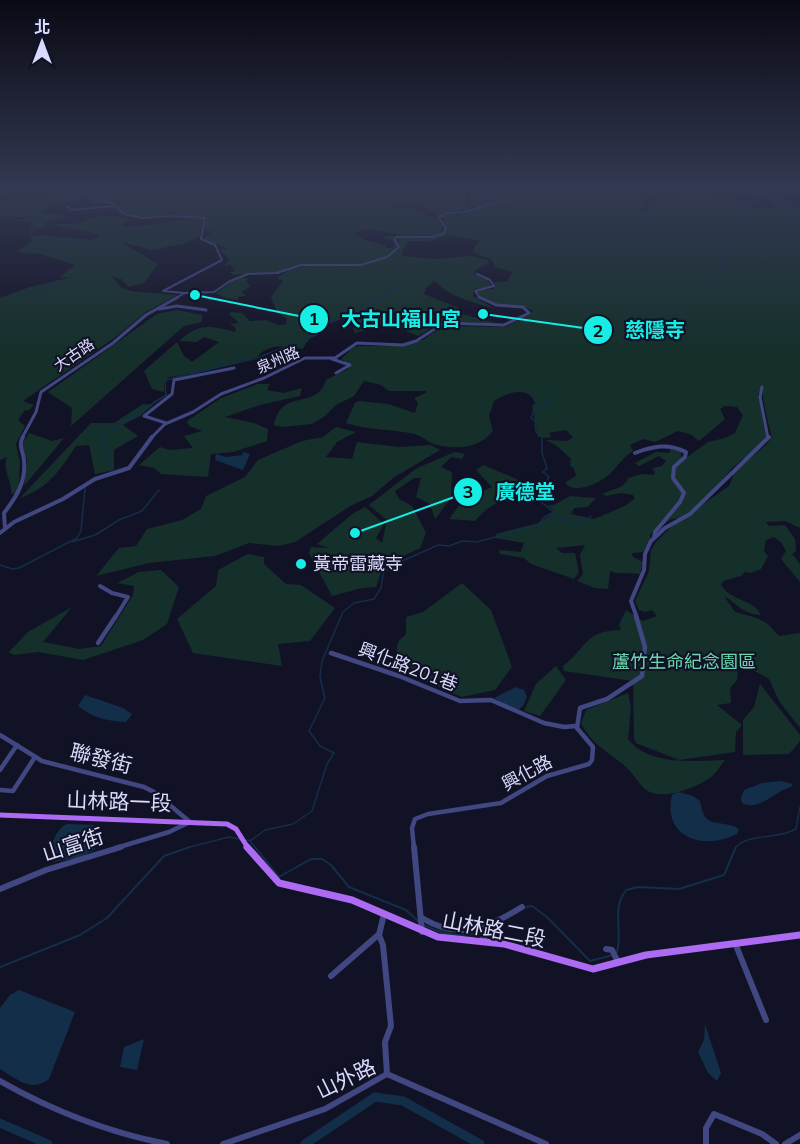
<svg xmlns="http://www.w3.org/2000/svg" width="800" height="1144" font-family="Mulish,'Noto Sans TC',sans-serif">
  <rect width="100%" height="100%" fill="#121226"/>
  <g fill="#15302b">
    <path d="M52 189H464L468 196 465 203 468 209 442 213 441 218 436 217 438 216 436 213 426 212 430 210 418 205 402 207V204L394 205 403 210C410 202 435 219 443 224L439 234C416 243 395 231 372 230 365 229 361 232 354 233L364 240 386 245V248H392L395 246 391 239H385V236H394L398 246 388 257 400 246 399 238 429 239 444 234 446 231 443 215 451 213 460 217 462 213 476 207H469L471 192 467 189H681L645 200 644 208 640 211 643 212 649 209V201L692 189H699L746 203 750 208 777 207 772 202 775 200 800 211V235H793L800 236V528L785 521 766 522 769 526 785 525 795 539 796 551 792 554 800 564V582L781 559 786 551 781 542 774 537 766 540 764 551 768 556 761 569 751 573 745 572 741 576 723 581 721 584C728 601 755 599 761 615 740 613 740 605 724 596L735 612 757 618 768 624 779 636 800 633V728L779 701 769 679 746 666 739 655 737 680 730 688 731 703 717 705 742 725 736 732 735 752 679 760 636 743 634 737 633 681 564 671 563 666C589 646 584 631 621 630L619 625 626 610 643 621 657 616 652 610 645 612 639 610 635 601 649 571 651 550 656 542 672 526 729 486 735 471 767 444 772 436C769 430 764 402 762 393H758L767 436 764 442 732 468 710 494 682 518 671 519 650 534 651 539 643 552 632 553 633 557 643 562 640 574C629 572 620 575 610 571L608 589 595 588 577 581 583 574 580 555 585 545 556 548 562 553H575L579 572 574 579 531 564 524 558 500 554 499 550 521 552 524 543 495 538 496 534 538 523 554 513 552 508 546 506 554 505 570 496 596 498 587 507 574 508 571 514 594 519 625 506 635 498 633 495 621 493 606 496 603 494C612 488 624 490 628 478L642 474 654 475 655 472 652 468 662 466 666 461 659 456 639 466 635 463 656 452 670 453V449L681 451V457L686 458 708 442 725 438 735 433 743 415 737 407 725 406 720 409 725 419 699 441 690 434 678 431 655 442 643 439 630 445 633 451C620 459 617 469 606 477 597 484 577 493 567 485L566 482 576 476 574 468 570 466 571 459 557 446 546 440 568 441 573 437 566 430 549 433 551 436 548 438 538 437 532 406 535 403C528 385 507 393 494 401L489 416 493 431C479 449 456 450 434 444 425 441 423 435 410 433 388 429 367 430 346 423L355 403 358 401 388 404 415 413 418 403 414 398 426 393V391H389L381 385 364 381 354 396 336 405 325 416 312 424 283 427 274 425C282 387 317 411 326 380L348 369 350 365 341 359 354 347 359 346H386L423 340 443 326 506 327 530 314 533 311 525 307H502L476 294 477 290 494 289 495 282 507 281 513 272 496 268 491 259 474 253V248L480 241 449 235 430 241H409L402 251V256L436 259 470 256 488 260 489 263 474 271V274L487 280 491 285 488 288 474 289 473 296 495 309C474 302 450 298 435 281L427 287 424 294 459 308 462 314 500 324 467 322 439 323 418 336 388 323 378 326 372 320 383 311 377 309 365 319 370 329 355 333 351 322 355 311C337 319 311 331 303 349 286 347 270 342 257 357L198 372 169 377 164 382V392L152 389 144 371 177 342 184 356 192 362 219 342 204 337 197 342 179 341C200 322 210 326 235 332L236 328 230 324 239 323 229 314 231 312 242 313 250 321 266 320 279 325 286 324 287 319 277 312 271 297 283 281 277 278C304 253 351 277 381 259L357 265 302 264 279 272 234 275 229 272 235 271 230 264 224 266 229 259 219 249H227L204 239 211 232 205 230 206 218 164 215 142 218 125 214 114 205 91 200 92 194 54 192H51L53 191Z"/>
    <path d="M31 192 89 195 85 200 44 209 40 213 64 215 65 219 46 221 47 224 43 228 29 229 34 223 19 217 0 216V201C11 199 19 193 31 192Z"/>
    <path d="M112 216 128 218 121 227C149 228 176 217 203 219L200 236 183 244 151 250 121 242 158 264 144 283 128 287 121 279 112 277 121 287 131 291 177 295 146 312 113 339 23 401 34 405 29 410 24 411 18 420 25 426 16 444 20 462 19 484 16 493 11 494C12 480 2 470 7 457L0 460V298L30 287 72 277 59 278 75 265 40 254 16 252 34 240 29 238 42 235 93 240 100 235C86 230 66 230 54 224H79L88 221 87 218Z"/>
    <polygon points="244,277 248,279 246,281 250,286 242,292 246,296 238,297 238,300 225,298 216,293 232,281"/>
    <polygon points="177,310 202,315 202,322 184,326 71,426 72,408 48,392 157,314"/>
    <polygon points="258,384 270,384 267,390 284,393 302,388 300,396 260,405 225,417 254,423 268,429 267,441 233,452 211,454 208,477 161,474 154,468 139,465 160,447 169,450 193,448 184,436 202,431 189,426 187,421 221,398"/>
    <path d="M143 404 153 405 140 416 123 425 138 436 114 450V470L95 474 89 445 76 446C59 471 50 487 20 498L91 423H114Z"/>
    <polygon points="336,427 356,432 337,442 326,457 352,459 357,442 399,447 431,445 440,450 393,478 372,496 352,505 295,542 278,546 249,543 215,556 149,563 96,576 119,548 136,546 147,529 182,520 201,509 206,496 245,477 258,460 302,441 323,437"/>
    <polygon points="29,433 52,441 64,438 24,486 27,461 22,445"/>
    <polygon points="455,452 465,454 462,459 451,457 441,467 452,472 451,498 435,519 430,504 416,497 421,478 414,478 395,491 399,499 412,506 426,533 420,548 393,561 387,557 378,567 381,572 376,587 362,588 332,596 309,553 311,547 329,548 317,544 352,514 365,507 384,524 376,538 382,543 387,520 369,505 417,468"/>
    <path d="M483 465 526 483 540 484 541 487 536 493C512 492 490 503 475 521L449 519 463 500 492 487 476 470Z"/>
    <polygon points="248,554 264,557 264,564 286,584 301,585 335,608 310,641 278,644 282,666 193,653 177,619 216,586 218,570"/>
    <polygon points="161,570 179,587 167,624 143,640 83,660 38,652 14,655 9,652 28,632 72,607 43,642 79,649 101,646 133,595 134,586 117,583 139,572"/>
    <polygon points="462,583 491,610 512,667 495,690 462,697 394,667 398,642 406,634 406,617 423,612"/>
    <polygon points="556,666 566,680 540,716 524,711 536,684"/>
    <polygon points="760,684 800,735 800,741 789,754 743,755 743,720 754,707"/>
    <path d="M628 693 631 707 628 739C648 766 695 761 725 760 720 766 716 773 710 778 695 788 661 802 645 789 638 783 634 774 627 768 609 751 593 747 581 723L586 710Z"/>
  </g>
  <g fill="#132e49">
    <polygon points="242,452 250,454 243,470 215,460 216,454 226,457 243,455"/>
    <polygon points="516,687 524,690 527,697 523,706 517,711 494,698"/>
    <path d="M85 695 123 708 132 714 126 722C107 721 93 718 78 706Z"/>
    <path d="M781 781 793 784 791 787C774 791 760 812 742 803L741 798 744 790 762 783Z"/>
    <path d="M678 792 693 796 700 801C701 805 702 811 704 815 710 827 730 821 739 829L737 834C704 851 662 838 672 795Z"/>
    <path d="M67 824 94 825 98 833 95 849 82 857 53 862C49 849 54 830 67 824Z"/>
    <path d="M19 990 75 1012 49 1079C31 1093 17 1079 0 1069V1008L10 995Z"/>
    <polygon points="705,1024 721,1073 717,1081 708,1073 698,1052 704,1040"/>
    <polygon points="144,1039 137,1070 120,1067 124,1047"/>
  </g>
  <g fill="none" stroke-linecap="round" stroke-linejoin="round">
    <g stroke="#132e49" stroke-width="1.5">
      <polyline points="0,217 37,223 33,228 35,230"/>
      <polyline points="33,231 30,233 33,236 76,242 84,248 103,248 133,257"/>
      <polyline points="706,284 719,271 721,263 726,261 724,257 731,253 722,245 732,241 740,226 744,224 738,216 747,215 742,211 747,208 745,205 754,202 756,192"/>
      <path d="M32 298C44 292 46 286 59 281"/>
      <path d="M110 472C111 459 103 448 103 435L166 395 165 382 169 379 257 358 318 334 329 323 366 308 403 285"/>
      <polyline points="551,515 567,522 581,522 582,517 588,519 591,516"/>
      <polyline points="72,542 95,535 119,520 142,511 159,490"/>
      <polyline points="0,565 13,569 19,568 77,538 81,531 85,488"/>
      <polyline points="246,840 250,841 256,848"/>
      <polyline points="250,841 265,830 293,824 312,811 327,764 334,753 320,746 309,731 325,698 320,677 322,661 343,612 354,603 374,599 381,588 383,574 389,567 438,545 449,546 462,541 477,542 539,525 543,518 554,512 541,502 543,487 549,477 543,472 547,468 542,453 542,437 536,432 535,421 531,418 535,408 543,408 547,402 546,397"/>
      <polyline points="186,848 229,837 239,839"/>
      <path d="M735 848C750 832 778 840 796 829L800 807"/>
    </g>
    <g stroke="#132e49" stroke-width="2">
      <polyline points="255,847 279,877 311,859 322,859 331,865 349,887 406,910 420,923"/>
      <polyline points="526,907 532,906 547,917 590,961 613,955"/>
      <path d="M424 925C443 935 462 938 483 932"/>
      <path d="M617 952C623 931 611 909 626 890L638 887 679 889 724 875 736 847"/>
      <polyline points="0,967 80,935 107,918 164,856 190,847"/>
    </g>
    <g stroke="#132e49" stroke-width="4">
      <polyline points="747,189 772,198"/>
      <polyline points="775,199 800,210"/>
    </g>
    <g stroke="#132e49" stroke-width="9">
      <polyline points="0,1123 48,1144"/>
      <polyline points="305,1144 375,1097 403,1101 480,1144"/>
    </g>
    <g stroke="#404781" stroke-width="2">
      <polyline points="50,189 48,192 90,194 91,201 112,203 124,214 143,218 168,216 205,218 201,239 215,245 222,260 163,291 184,293"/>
      <polyline points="69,207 67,207 69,210 116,206"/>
      <polyline points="477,274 490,280 494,286 475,291 480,298"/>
      <polyline points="176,298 185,293 214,292 230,281 248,274 277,273 301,265 361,265 387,257 399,247 395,240 396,237 433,237 444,233 446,228 439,218 446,213 464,212 505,200 531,198 541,193 543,189"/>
    </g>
    <g stroke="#404781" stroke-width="3">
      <polyline points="159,309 177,306 206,310"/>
      <polyline points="332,359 350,365 336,373"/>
      <polyline points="762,387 760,397 768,438"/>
      <polyline points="166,423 144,416 172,394 174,380 234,368"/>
      <polyline points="22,438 36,412 41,392 113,343 146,315 178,297"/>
      <polyline points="151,438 165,424 193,412 221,394 264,378 305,358 335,358 357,343 403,345 416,341 444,323 504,325 529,313 523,307 496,305 479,297"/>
    </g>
    <g stroke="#404781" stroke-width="4">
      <path d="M635 453C653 446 668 443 686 452L685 457 674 467 673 478 684 493 680 502 655 532 654 537"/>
      <path d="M5 529 4 513C17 496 26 482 24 460 23 451 18 445 23 437"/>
      <polyline points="0,533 14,522 63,499 95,479 129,468 152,437"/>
      <polyline points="100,586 112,593 128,597 115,618"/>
      <polyline points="637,618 631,601 644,570 645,554 651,541 665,528 690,514 769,437"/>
    </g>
    <g stroke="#404781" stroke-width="4.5">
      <polyline points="98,643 116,616"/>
      <polyline points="331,653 399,676 460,701 491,700 544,723 564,727 576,726"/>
      <polyline points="0,735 42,761 144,787 154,792 190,822 169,832 116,848"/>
      <polyline points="0,770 17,745"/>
      <polyline points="0,790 13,791 35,757"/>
      <polyline points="414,848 412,828 415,819 428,814 501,803 547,776 589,764 592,760 593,747 577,728 580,708 607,699 642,676 645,647 636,616"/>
    </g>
    <g stroke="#404781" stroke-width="6">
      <polyline points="414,847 422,932"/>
      <polyline points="0,889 46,870 121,847"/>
      <polyline points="384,914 379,935 383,945 391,1026 385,1042 387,1074"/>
      <path d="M422 918C460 941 488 928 522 907"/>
      <polyline points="481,942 491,927"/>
      <polyline points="735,943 766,1020"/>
      <polyline points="606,949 612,950 618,962"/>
      <polyline points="331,976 378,935"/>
      <path d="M0 1081C53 1111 107 1132 167 1144"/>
      <polyline points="223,1144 325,1109 387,1074 546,1144"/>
      <polyline points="706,1144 706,1128 714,1114 762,1134 776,1144"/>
      <polyline points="785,1144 800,1135"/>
    </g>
    <polyline stroke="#ad6af3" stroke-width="5" points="0,815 227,824 236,829 248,848"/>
    <polyline stroke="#ad6af3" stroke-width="7" points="247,847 279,883 352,900 438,937 504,944 593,969 646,955 800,935"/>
  </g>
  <linearGradient id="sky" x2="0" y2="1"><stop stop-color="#0a0a15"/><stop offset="0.54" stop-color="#333952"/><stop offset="1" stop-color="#333952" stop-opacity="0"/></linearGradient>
  <rect width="800" height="349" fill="url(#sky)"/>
  <circle fill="#15ede5" stroke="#121226" stroke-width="2" cx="301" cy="564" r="6"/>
  <g text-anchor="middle" stroke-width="4.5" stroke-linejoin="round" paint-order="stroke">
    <g font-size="15" fill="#dadbfc" stroke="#121226">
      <text transform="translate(74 355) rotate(-34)" y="5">大古路</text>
      <text transform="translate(278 360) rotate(-23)" y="5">泉州路</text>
    </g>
    <g font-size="18" fill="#dadbfc" stroke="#121226" text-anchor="start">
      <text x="313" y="570">黃帝雷藏寺</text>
    </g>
    <g font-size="18" fill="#6bd7ad" stroke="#121226">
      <text x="684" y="668">蘆竹生命紀念園區</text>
    </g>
    <g font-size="18" fill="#dadbfc" stroke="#121226">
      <text transform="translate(408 667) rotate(21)" y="6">興化路201巷</text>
      <text transform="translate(527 773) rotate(-28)" y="6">興化路</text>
    </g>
    <g font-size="21" fill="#dadbfc" stroke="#121226">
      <text transform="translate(101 759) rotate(14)" y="7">聯發街</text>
      <text transform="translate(119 802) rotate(2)" y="7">山林路一段</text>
      <text transform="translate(73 845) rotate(-18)" y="7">山富街</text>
      <text transform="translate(494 930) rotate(11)" y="7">山林路二段</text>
      <text transform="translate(346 1079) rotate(-26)" y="7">山外路</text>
    </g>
  </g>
  <path fill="none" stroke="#15ede5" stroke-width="2" d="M195 295L314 319M483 314L598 330M355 533L468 492"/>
  <g fill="#15ede5" stroke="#121226" stroke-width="2">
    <circle cx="195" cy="295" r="6"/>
    <circle cx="483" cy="314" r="6"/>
    <circle cx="355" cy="533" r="6"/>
    <circle cx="314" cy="319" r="15"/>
    <circle cx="598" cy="330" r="15"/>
    <circle cx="468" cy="492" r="15"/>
  </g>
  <g font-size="18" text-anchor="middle" font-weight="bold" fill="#111">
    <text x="314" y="325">1</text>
    <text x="598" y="337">2</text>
    <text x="468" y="498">3</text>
  </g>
  <g font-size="20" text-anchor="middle" font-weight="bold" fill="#15ede5" stroke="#121226" stroke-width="4.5" stroke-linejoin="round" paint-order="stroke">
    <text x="401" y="326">大古山福山宮</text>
    <text x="655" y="337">慈隱寺</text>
    <text x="525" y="499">廣德堂</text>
  </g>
  <g transform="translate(42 42)" stroke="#121226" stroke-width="4.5" paint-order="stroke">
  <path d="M0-4.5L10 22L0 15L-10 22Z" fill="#dadbfc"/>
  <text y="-9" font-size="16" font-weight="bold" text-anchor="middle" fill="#dadbfc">北</text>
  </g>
</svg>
